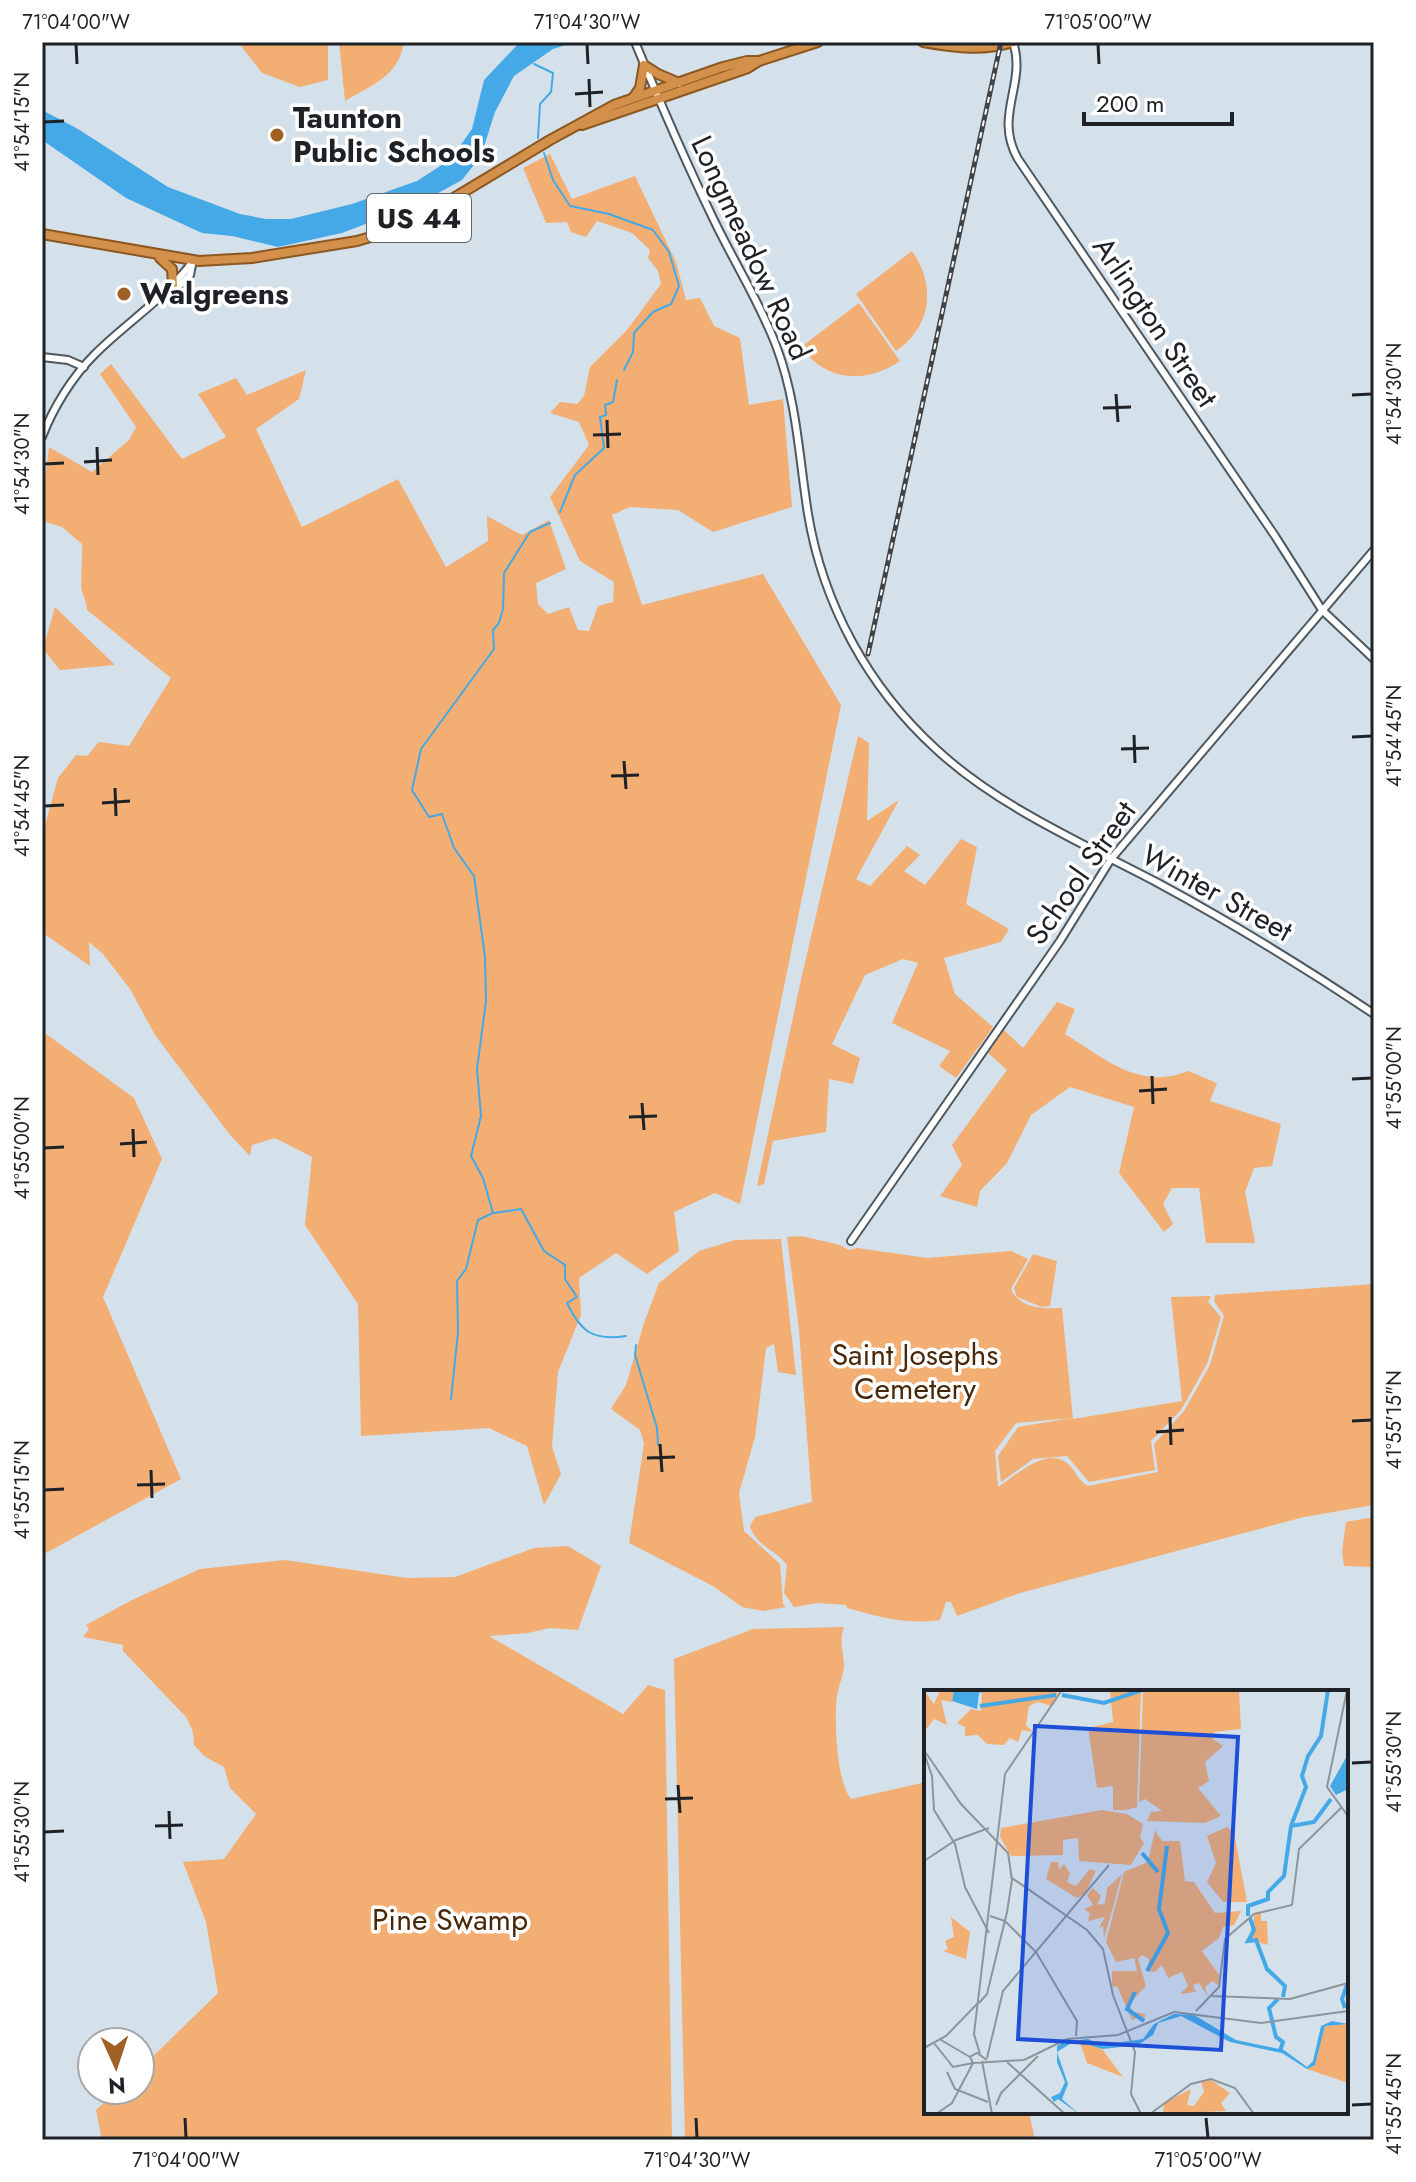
<svg xmlns="http://www.w3.org/2000/svg" width="1416" height="2182" font-family="Jost,sans-serif">
  <rect width="100%" height="100%" fill="#d5e1ea"/>
  <g fill="#f2ae73">
    <polygon points="238,42 328,42 328,80 300,87 262,73"/>
    <path d="M339 42H404C399 76 372 85 345 101Z"/>
    <path d="M550 154 572 199 635 176 676 262 686 300 700 298 714 326 740 338 749 405 783 399 792 507 713 532 678 510 630 507 612 515 642 605 763 574 841 705 740 1204 715 1193 674 1212 679 1251 647 1274 616 1253 579 1278 581 1315 558 1372 552 1447 561 1474 544 1505 527 1446 489 1428 361 1436 358 1304 305 1225 312 1157 275 1138 252 1145 250 1156 230 1135 155 1035 130 989 103 954 89 942 90 966 46 935 42 936V836L58 778 76 755 87 756 99 742 129 746 171 678 87 610C87 602 84 599 82 591 80 586 83 554 82 544L62 527 42 521V478L46 473 49 447 92 472 129 440 136 427 100 374 111 364 182 459 226 437 198 394 236 378 247 395 306 370 299 399 256 429 302 527 398 479 446 567 488 541 487 516 522 535 549 520 566 569 536 583 538 604 548 614 569 607 578 630 589 631 598 606 613 602 614 582 580 561 550 497 589 445 579 422 550 413 560 402 577 404 584 396 590 367 627 330 661 284 658 271 648 258 650 250 632 233 597 221 586 237 571 232 567 222 546 223 523 168Z"/>
    <path d="M912 251C936 285 932 326 896 351L856 294Z"/>
    <path d="M859 303 900 361C866 384 826 382 801 347Z"/>
    <polygon points="55,607 115,665 60,670 43,649"/>
    <polygon points="858,736 869,743 867,821 899,800 856,879 870,886 907,846 920,855 904,871 925,885 961,839 977,847 966,904 1009,929 1001,942 944,958 955,994 993,1027 956,1078 939,1066 950,1051 892,1023 918,963 903,959 865,975 832,1044 860,1058 853,1084 829,1079 826,1132 773,1141 764,1184 757,1186 802,975"/>
    <path d="M1057 1002 1075 1009 1065 1034C1104 1058 1140 1091 1188 1071L1217 1083 1210 1101 1281 1124 1272 1166 1254 1168 1245 1192 1255 1243H1206L1199 1188H1172L1163 1204 1173 1224 1164 1232 1119 1173 1134 1107 1070 1087 1031 1115 1007 1163 980 1191 977 1207 940 1196 962 1165 952 1145 1007 1070 988 1053 1004 1030 1023 1048Z"/>
    <polygon points="42,1031 134,1098 162,1159 103,1297 181,1479 46,1553 42,1550"/>
    <path d="M802 1236 840 1245 849 1250 857 1248 927 1258 1011 1251 1028 1259 1011 1289C1020 1309 1042 1309 1062 1308L1073 1419 1182 1401 1171 1297 1211 1296 1208 1302 1221 1317 1207 1364 1181 1410 1151 1441 1155 1470 1089 1482 1067 1456 1033 1459 1001 1482 998 1456 1018 1427 1072 1418 1016 1423 995 1451 998 1487C1014 1477 1046 1446 1067 1463 1076 1470 1077 1480 1088 1486L1158 1472 1154 1444 1184 1411 1210 1365 1224 1316 1214 1301 1215 1295 1374 1284V1505L1304 1517 1020 1593 957 1616 951 1602H946L940 1620C906 1625 880 1617 847 1608L846 1605 818 1603 794 1607 784 1593 787 1565C775 1549 757 1547 750 1526L755 1517 812 1502 799 1330 787 1237Z"/>
    <polygon points="781,1239 796,1375 778,1372 774,1344 766,1348 755,1437 739,1493 744,1531 780,1564 783,1604 786,1607 763,1611 742,1607 713,1586 629,1543 644,1444 640,1430 611,1409 626,1385 644,1323 659,1283 699,1251 735,1240"/>
    <polygon points="1033,1254 1057,1261 1050,1306 1042,1307 1017,1297 1014,1288"/>
    <polygon points="1374,1517 1374,1567 1344,1566 1342,1552 1346,1522"/>
    <polygon points="568,1546 601,1566 578,1630 550,1628 528,1633 489,1636 623,1714 648,1685 665,1690 672,2140 102,2140 96,2110 118,2090 140,2090 140,2069 218,1993 206,1922 183,1862 224,1859 256,1814 230,1788 224,1767 204,1756 194,1745 193,1732 186,1717 123,1651 123,1645 83,1637 89,1629 86,1625 132,1600 200,1569 285,1560 407,1578 455,1577 534,1548"/>
    <path d="M844 1627C839 1641 843 1650 844 1664 844 1674 839 1684 837 1695 834 1719 836 1780 851 1799L926 1782V2112H1029L1035 2140H685L674 1659 753 1629Z"/>
  </g>
  <polygon fill="#44a9e6" points="520,42 575,42 553,49 514,76 495,112 481,156 462,180 418,204 342,233 278,247 232,236 202,233 126,198 42,140 42,110 78,129 168,187 240,214 266,219 291,219 352,204 417,181 451,159 472,129 484,80"/>
  <g fill="none" stroke-linecap="round" stroke-linejoin="round">
    <g stroke="#44a9e6" stroke-width="2">
      <polyline points="534,64 553,73 551,92 540,104 538,138"/>
      <polyline points="544,153 553,180 570,206 609,214 653,230 669,252 679,286 671,304 653,312 634,333 633,352 624,370"/>
      <polyline points="560,512 575,475 604,448 600,417 606,415 605,405 613,402 617,380"/>
      <path d="M494 1213 521 1209 544 1251 565 1265V1279L577 1297 567 1303C581 1332 593 1341 626 1336"/>
      <polyline points="636,1345 635,1355 657,1428 658,1445"/>
      <polyline points="451,1399 458,1332 457,1281 466,1269 478,1220 493,1213 483,1178 471,1156 481,1116 477,1069 486,1001 485,957 474,876 454,848 442,814 429,817 412,790 421,749 494,649 493,630 499,623 503,609 504,573 530,532 550,523"/>
    </g>
    <g stroke="#4d5860" stroke-width="10">
      <g id="tertiary">
        <path d="M635 42C659 100 684 158 711 214 732 259 760 302 777 348 797 402 799 458 808 514 823 604 868 687 936 749 997 806 1084 844 1158 883 1232 923 1304 967 1374 1014"/>
        <path d="M1013 42C1027 85 993 115 1018 159L1275 536 1322 610 1374 659"/>
        <polyline points="42,357 68,360 84,367"/>
        <polyline points="851,1241 1060,941 1111,859 1374,550"/>
      </g>
    </g>
    <g stroke="#4d5860" stroke-width="10">
      <g id="secondary">
        <polyline points="174,291 190,275 192,265"/>
        <path d="M42 437C53 408 72 377 95 354 127 322 166 298 193 261"/>
      </g>
    </g>
    <g stroke="#8c5720" stroke-width="12">
      <g id="trunk">
        <path d="M923 42C954 47 982 52 1013 42"/>
        <polyline points="633,98 640,88 644,65 658,74 679,83"/>
        <polyline points="582,125 748,68 759,61 818,42"/>
        <polyline points="42,234 199,261 252,258 357,241 384,233 427,214 550,140 614,105 723,67 747,61 759,61"/>
        <polyline points="160,258 172,269 173,286"/>
      </g>
    </g>
    <use href="#tertiary" stroke="#fff" stroke-width="6"/>
    <use href="#secondary" stroke="#fff" stroke-width="6"/>
    <use href="#trunk" stroke="#d2904a" stroke-width="8"/>
    <g stroke="#3f4449" stroke-width="5">
      <polyline id="rail" points="868,654 1001,42"/>
    </g>
    <use href="#rail" stroke="#fff" stroke-width="2" stroke-dasharray="6" stroke-linecap="butt"/>
  </g>
  <path fill="none" stroke="#1e2226" stroke-width="3" d="M76 44 77 64M587 44 588 64M1098 44 1099 64M589 79 590 107M575 94 603 92M44 122 64 121M1116 394 1118 422M1352 395 1372 394M1103 408 1131 407M607 420 608 448M593 435 621 434M97 447 98 475M84 462 112 460M44 464 64 463M1134 735 1135 763M1352 737 1372 736M1121 749 1149 748M624 761 626 789M611 776 639 775M115 788 116 816M102 803 130 801M44 806 64 805M1152 1076 1153 1104M1352 1079 1372 1078M1139 1091 1167 1089M642 1103 644 1130M629 1117 657 1116M133 1129 134 1157M120 1144 147 1142M44 1148 64 1147M1170 1417 1171 1445M1352 1421 1372 1420M1156 1432 1184 1430M660 1444 662 1472M647 1458 675 1457M151 1470 152 1498M137 1485 165 1484M44 1490 64 1489M1352 1763 1372 1762M678 1785 680 1813M665 1799 693 1798M169 1811 170 1839M155 1826 183 1825M44 1832 64 1831M1352 2105 1372 2104M185 2118 186 2138M696 2118 697 2138M1206 2118 1208 2138"/>
  <g fill="#9e6025" stroke="#fff" stroke-width="3">
    <circle cx="277" cy="135" r="8"/>
    <circle cx="124" cy="294" r="8"/>
  </g>
  <g text-anchor="middle" stroke-width="7" stroke-linejoin="round" paint-order="stroke">
    <rect fill="#fff" stroke="#626467" stroke-width="2" x="367" y="194" width="104" height="48" rx="6"/>
    <g font-size="28" font-weight="bold" fill="#1e2226">
      <text x="419" y="228">US 44</text>
    </g>
    <g font-size="30" font-weight="bold" fill="#1e2226" stroke="#fff" text-anchor="start">
      <text x="293" y="128">Taunton<tspan x="293" dy="34">Public Schools</tspan></text>
      <text x="140" y="304">Walgreens</text>
    </g>
    <g font-size="30" fill="#1e2226" stroke="#fff">
      <text transform="translate(751 248) rotate(65)" y="10">Longmeadow Road</text>
      <text transform="translate(1155 322) rotate(56)" y="10">Arlington Street</text>
      <text transform="translate(1081 873) rotate(-55)" y="10">School Street</text>
      <text transform="translate(1217 893) rotate(29)" y="10">Winter Street</text>
    </g>
    <g font-size="30" fill="#482809" stroke="#fff">
      <text x="915" y="1365">Saint Josephs<tspan x="915" dy="34">Cemetery</tspan></text>
      <text x="450" y="1930">Pine Swamp</text>
    </g>
  </g>
  <g transform="translate(924 1690)">
    <rect width="424" height="424" fill="#d5e1ea"/>
    <path d="M0 0 10 14 16 0H30L28 12 17 10 23 35 10 29 0 42ZM130 0 134 4 127 16 114 12 105 16 102 35 109 42 98 40 94 52 86 48 80 55 63 54 54 45 41 46V37L33 33 47 19 57 21 58 2ZM186 0H217L213 117 202 120H189V96L173 98 164 38 189 32ZM219 0H315L317 39 290 42 289 49 299 56 281 72 285 91 274 98 297 126 281 133 223 131 227 122 238 121 221 109 215 112ZM178 120 203 124 219 134 216 148 220 153 207 175 155 171 154 148 139 150V165L87 166 76 147 77 138ZM303 137 310 142 323 212H299L283 192 292 173 283 146ZM231 140 238 151H256L261 191 270 192 291 223 317 221 310 235 299 237 295 248 278 261 295 285 294 295 288 291 281 297 284 307 275 293 269 295 272 302 256 304 264 296 258 282 244 288 238 275 231 282 223 281 225 269 218 265 214 269 222 296 205 314 209 322 221 324 220 333 217 327 208 330 193 296 188 297V281H213L210 268 192 272 182 252 200 182 224 172ZM127 172H134L135 180 140 174 146 183 143 192 152 196 166 179 172 181 161 204 153 208 122 189ZM198 184 190 214 180 248 179 236 175 238 181 227 164 231 166 223 160 219 169 215 163 205 169 198 177 206 173 215 181 213 183 198ZM337 223V231H343L344 255 325 250 331 224ZM27 227 46 242 42 269 19 261 24 259 21 251 30 247ZM424 334V393L383 379 391 375 401 336ZM155 350 178 359 199 387 163 373ZM287 390 306 403 297 413 302 421 239 424 240 413 267 399 263 415 270 416 280 402 277 391Z" fill="#f2ae73"/>
    <path d="M30 0H64L55 3 53 19 28 11ZM424 64V99L412 105 406 96ZM250 324 270 325 312 350 360 360 383 377 389 371 397 336 408 331 424 334 401 336 391 375 383 379 358 363 306 352 257 326 234 333 229 345 214 355 179 359 151 351 133 362 144 394 138 409 155 424 134 409 130 412 127 407 136 403 141 392 133 372V356L139 352 164 349 177 355 219 349 230 334Z" fill="#44a9e6"/>
    <path fill="none" stroke="#44a9e6" stroke-width="4" d="M138 5 180 13 218 0M56 16 132 5M367 136 382 97 378 86 384 66 397 46 404 0M367 136 390 132 407 109M218 163 234 182M324 226V216L344 209V202L360 186 367 136M326 228 330 240 324 251 332 250 343 279 361 296 359 307M223 281 244 243 235 219 243 156M211 302 203 319 220 331M354 309 345 318 352 347 359 352 356 361M421 318 418 309 423 295"/>
    <path fill="none" stroke="#8c959c" stroke-width="2" d="M423 0 403 97 424 126M0 63 8 86 10 120 31 154 41 197 65 243M2 63 37 114 84 163 88 190 83 222 63 304 55 313M0 171 32 150 65 138M88 188 163 240 179 259 189 305 211 362 207 404 217 424M66 226 81 231 112 262 153 331 152 346M288 306 366 309 424 293M272 321 295 297 301 249 330 224 368 215 375 159 417 118M17 350 46 367M10 353 29 377 49 373M0 358 22 346 53 314M56 364 50 344 81 84 138 0M63 368 79 301 185 175M58 371 68 424M83 372 141 424M49 373 100 370 143 349 194 345 250 322 337 333 424 321M49 373 46 367 53 363 63 370M23 382 31 399 64 412M72 415 77 403 114 366M12 424 28 413 49 373M226 424 267 394 287 389 311 398 330 424"/>
    <path fill="#1d4ed8" fill-opacity="0.15" stroke="#1d4ed8" stroke-width="4" d="M111 36 314 47 297 360 94 349Z"/>
    <rect width="424" height="424" fill="none" stroke="#1e2226" stroke-width="4"/>
  </g>
  <rect width="1416" height="2182" fill="none" stroke="#ffffff" stroke-width="88"/>
  <g transform="translate(116 2066) rotate(177)"><circle r="38" fill="#ffffff" stroke="#a5a7a8" stroke-width="2"/>
  <path d="M0-6L14 30L0 20L-14 30Z" fill="#9e6025"/>
  <text y="-12" font-size="22" font-weight="bold" text-anchor="middle" fill="#1e2226">N</text>
  </g>
  <path d="M1084 112v12h148v-12" fill="none" stroke="#1e2226" stroke-width="4"/>
  <text x="1096" y="112" font-size="24" fill="#1e2226" stroke="#ffffff" stroke-width="6" paint-order="stroke">200 m</text>
  <rect x="44" y="44" width="1328" height="2094" fill="none" stroke="#1e2226" stroke-width="3"/>
  <g font-size="20" text-anchor="middle" fill="#1e2226">
    <text x="76" y="29">71°04'00"W</text>
    <text x="587" y="29">71°04'30"W</text>
    <text x="1098" y="29">71°05'00"W</text>
    <text transform="translate(22 122) rotate(-90)" y="7">41°54'15"N</text>
    <text transform="translate(1394 394) rotate(-90)" y="7">41°54'30"N</text>
    <text transform="translate(22 464) rotate(-90)" y="7">41°54'30"N</text>
    <text transform="translate(1394 736) rotate(-90)" y="7">41°54'45"N</text>
    <text transform="translate(22 806) rotate(-90)" y="7">41°54'45"N</text>
    <text transform="translate(1394 1078) rotate(-90)" y="7">41°55'00"N</text>
    <text transform="translate(22 1148) rotate(-90)" y="7">41°55'00"N</text>
    <text transform="translate(1394 1420) rotate(-90)" y="7">41°55'15"N</text>
    <text transform="translate(22 1490) rotate(-90)" y="7">41°55'15"N</text>
    <text transform="translate(1394 1762) rotate(-90)" y="7">41°55'30"N</text>
    <text transform="translate(22 1832) rotate(-90)" y="7">41°55'30"N</text>
    <text transform="translate(1394 2104) rotate(-90)" y="7">41°55'45"N</text>
    <text x="186" y="2167">71°04'00"W</text>
    <text x="697" y="2167">71°04'30"W</text>
    <text x="1208" y="2167">71°05'00"W</text>
  </g>
</svg>
